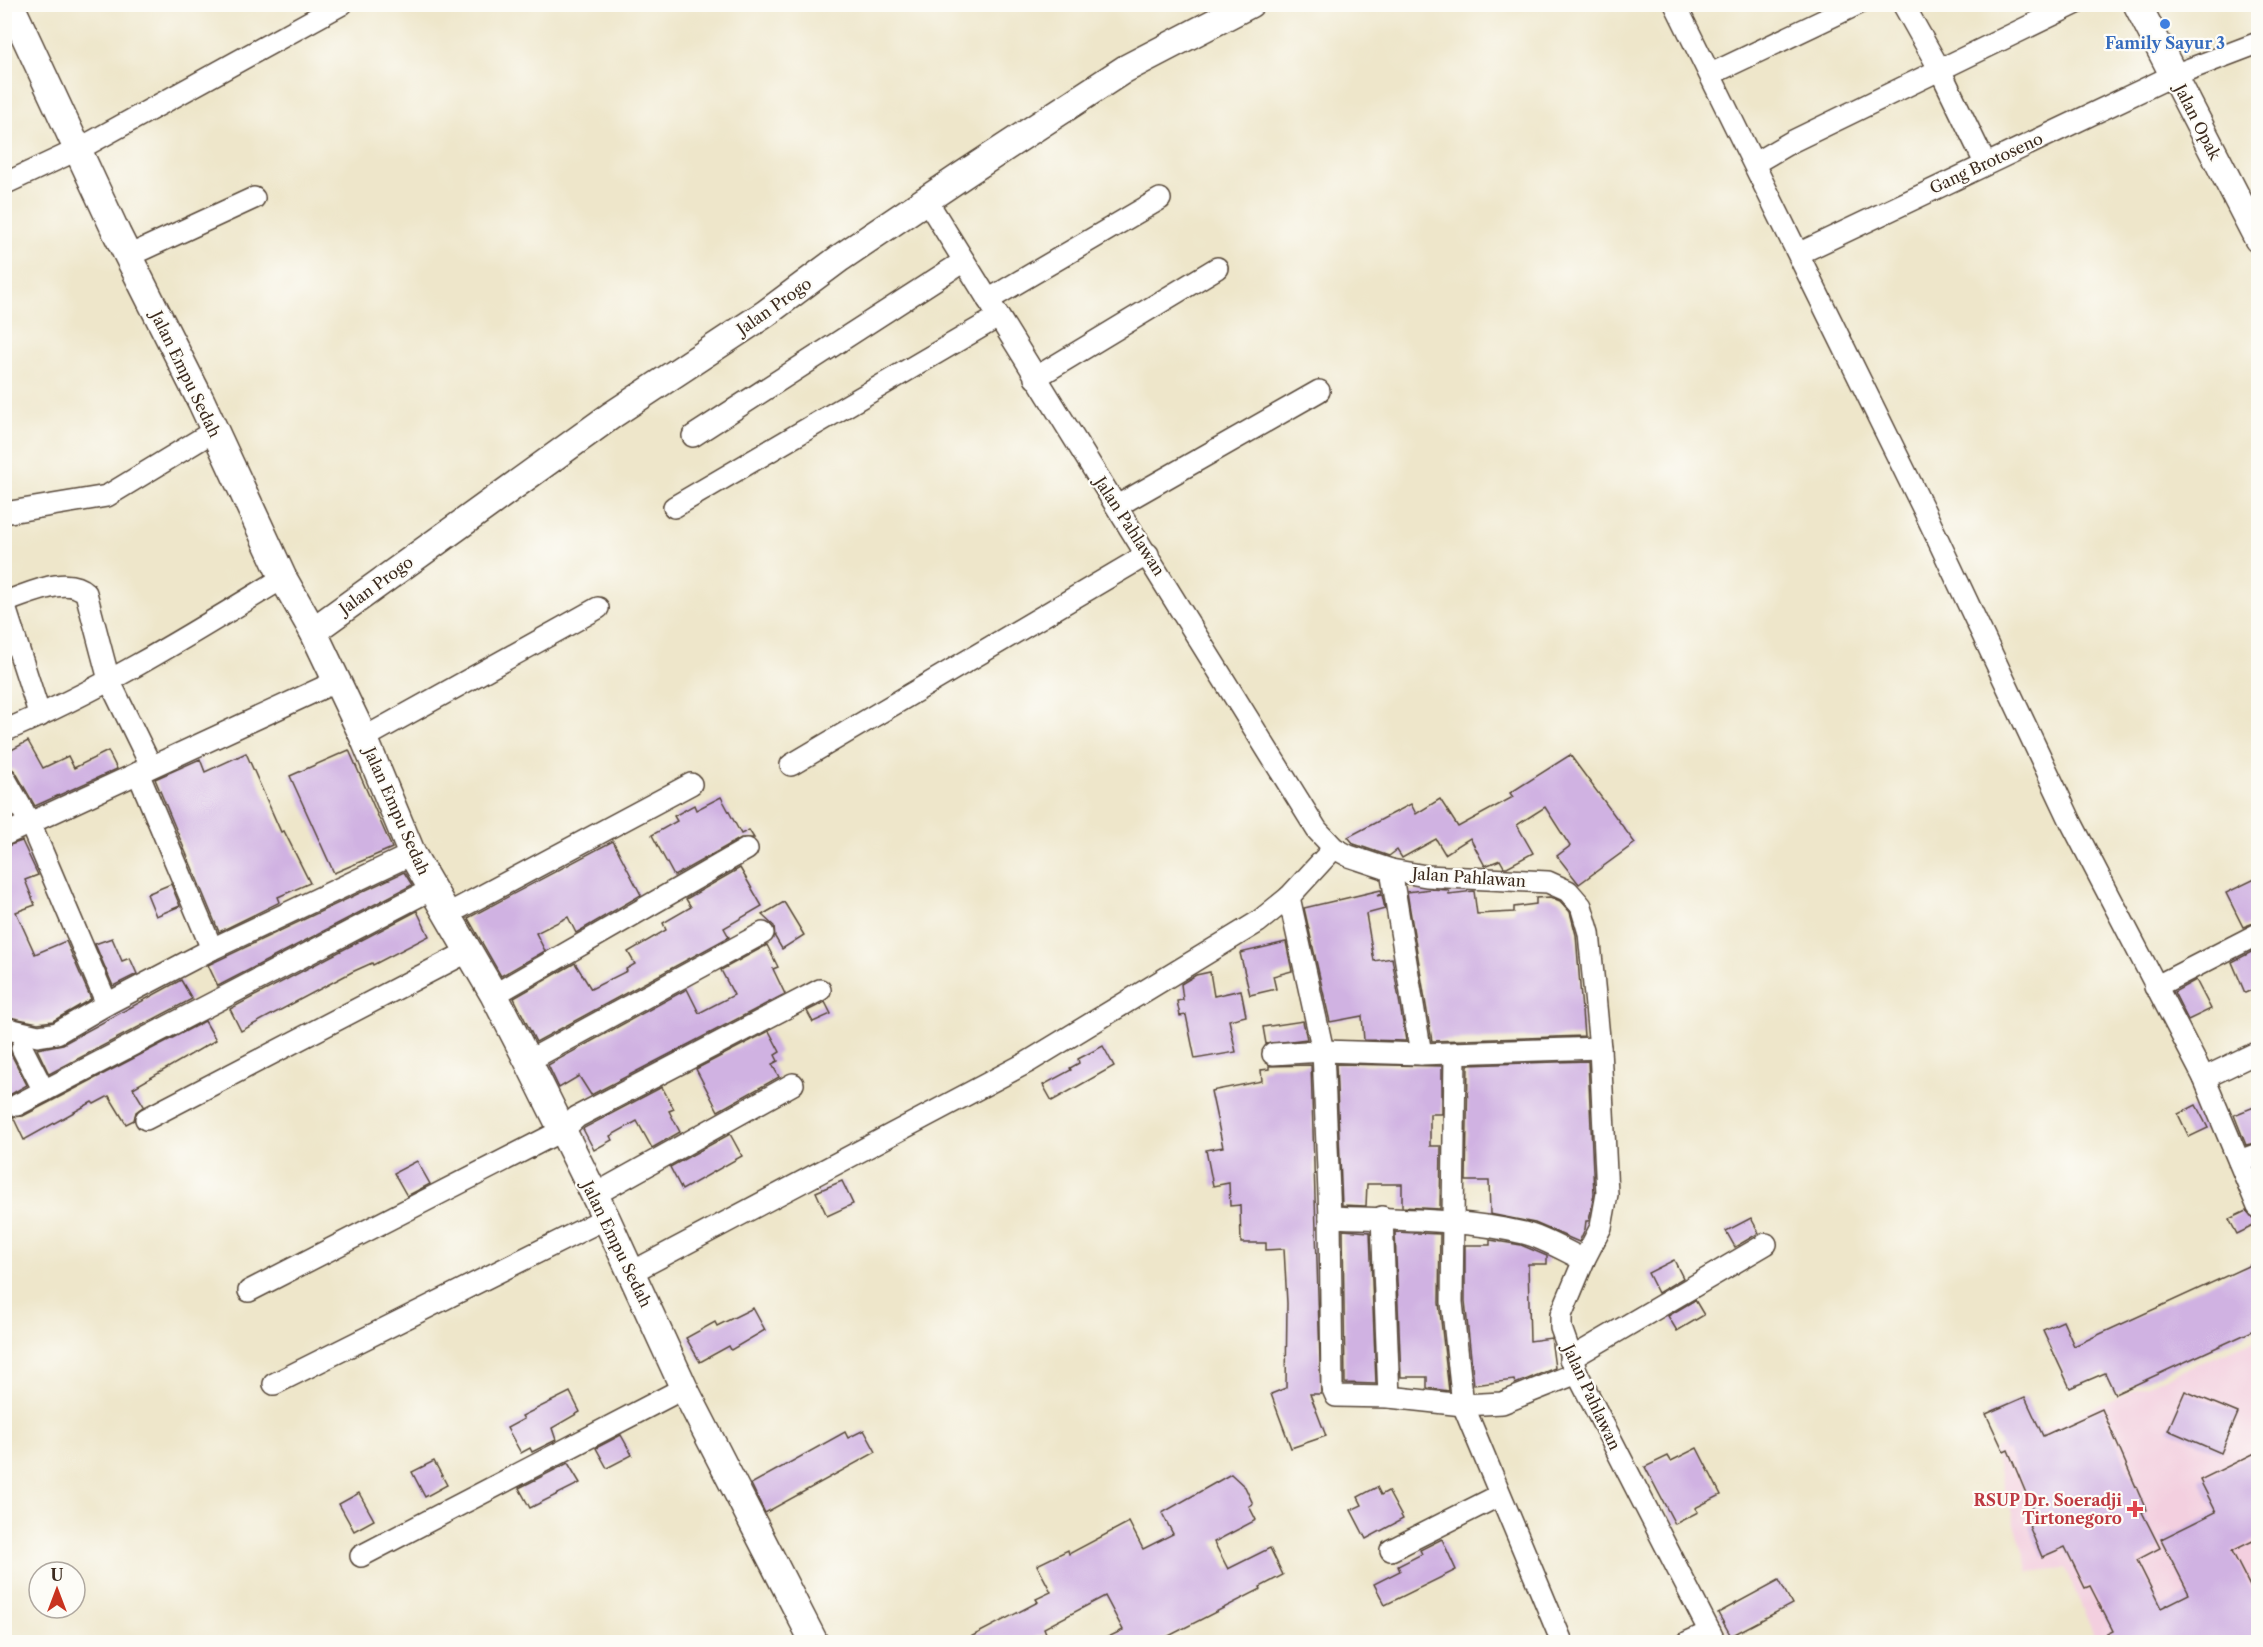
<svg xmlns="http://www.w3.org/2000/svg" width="2263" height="1647" font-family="'Libre Caslon Text',serif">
  <rect width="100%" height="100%" fill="#fdfcf7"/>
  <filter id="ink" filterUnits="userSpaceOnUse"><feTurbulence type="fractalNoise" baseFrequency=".0167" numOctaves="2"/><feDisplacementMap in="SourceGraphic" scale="12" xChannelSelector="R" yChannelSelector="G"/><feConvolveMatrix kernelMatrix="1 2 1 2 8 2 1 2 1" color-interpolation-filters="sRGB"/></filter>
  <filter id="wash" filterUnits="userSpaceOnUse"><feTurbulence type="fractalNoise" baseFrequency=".008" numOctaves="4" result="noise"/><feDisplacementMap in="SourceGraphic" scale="24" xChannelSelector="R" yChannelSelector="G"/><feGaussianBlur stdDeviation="1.35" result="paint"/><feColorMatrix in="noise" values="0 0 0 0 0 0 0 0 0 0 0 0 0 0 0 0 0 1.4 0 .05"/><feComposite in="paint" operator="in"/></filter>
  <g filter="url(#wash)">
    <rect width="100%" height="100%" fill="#eee6ca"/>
    <polygon fill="#f3cfdf" points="2258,1339 2258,1642 2097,1642 2065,1568 2029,1572 1993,1449"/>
    <g id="blocks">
      <g fill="#d0b2e2">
        <polygon points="28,741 43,768 68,756 74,768 108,751 117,769 35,806 15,771 4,764 4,754"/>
        <polygon points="349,750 392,848 334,873 290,776"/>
        <polygon points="246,753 281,832 284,831 310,883 278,897 280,902 219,932 155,779 200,759 205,772"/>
        <polygon points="1570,755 1635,843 1579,884 1557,856 1570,846 1545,807 1517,825 1533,853 1507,867 1504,867 1500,860 1485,866 1470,838 1445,854 1436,839 1402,858 1397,850 1389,856 1354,844 1348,837 1411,804 1416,814 1440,799 1458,827 1513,797 1510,793"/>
        <polygon points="721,797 741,834 749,830 754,838 741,838 674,876 652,835 677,821 674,816 694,805 696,810"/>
        <polygon points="22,841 38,875 25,880 35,905 16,912 35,954 66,941 91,999 53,1021 38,1023 4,1016 4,847"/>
        <polygon points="613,841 641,895 576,933 568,917 536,933 545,951 501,976 468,918"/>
        <polygon points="740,868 762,906 724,928 729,937 536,1042 514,998 575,963 591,989 627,971 626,969 635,964 628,952 666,930 663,923 691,907 686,899"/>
        <polygon points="404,872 412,885 218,986 208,965"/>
        <polygon points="2259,877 2259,921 2243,927 2226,893"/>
        <polygon points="171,884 180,906 156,916 147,894"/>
        <polygon points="1431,889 1448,890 1449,894 1474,891 1477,914 1514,912 1514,907 1536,904 1536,898 1550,897 1560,901 1570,912 1576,935 1584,1036 1432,1041 1407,892"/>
        <polygon points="1381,890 1382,893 1377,896 1382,895 1385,909 1366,914 1374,961 1392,958 1406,1041 1364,1040 1362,1016 1330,1022 1304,908"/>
        <polygon points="784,902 804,935 782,949 775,937 774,926 762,915"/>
        <polygon points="417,911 429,936 373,965 372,963 352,972 241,1031 230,1009"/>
        <polygon points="112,938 122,961 130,958 137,974 113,986 95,944"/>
        <polygon points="1286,942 1292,971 1273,976 1276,989 1250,995 1240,953"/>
        <polygon points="767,945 778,967 773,969 785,994 591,1095 579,1076 559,1088 548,1065 687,989 699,1013 734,995 721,970"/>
        <polygon points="2259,948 2259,987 2245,993 2232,962"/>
        <polygon points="1210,972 1214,996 1241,990 1246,1016 1229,1020 1236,1052 1195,1059 1186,1015 1180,1016 1177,1001 1183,1000 1181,984 1196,975"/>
        <polygon points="181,980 192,999 49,1074 37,1049 63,1044"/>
        <polygon points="2196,980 2211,1009 2188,1020 2174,992"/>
        <polygon points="825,1002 831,1014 813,1022 807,1011"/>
        <polygon points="205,1021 216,1040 133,1088 144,1106 136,1112 134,1120 126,1124 109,1096 94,1104 92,1102 24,1140 13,1117 23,1116"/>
        <polygon points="1303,1021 1307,1039 1266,1044 1263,1027"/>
        <polygon points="769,1031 780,1052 775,1055 778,1061 772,1064 779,1077 718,1111 696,1069"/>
        <polygon points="4,1041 11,1043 11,1054 27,1085 11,1094 5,1101"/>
        <polygon points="1103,1046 1114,1066 1052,1101 1043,1085 1071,1070 1070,1068 1079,1063 1078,1059"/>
        <polygon points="1588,1061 1594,1194 1589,1221 1586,1221 1585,1229 1579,1242 1535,1223 1490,1214 1489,1181 1466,1181 1468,1065"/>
        <polygon points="1336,1064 1442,1066 1442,1114 1430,1114 1430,1146 1441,1146 1440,1209 1402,1207 1402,1184 1367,1184 1366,1206 1342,1205"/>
        <polygon points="1311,1065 1321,1394 1310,1394 1326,1436 1291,1448 1271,1394 1286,1388 1287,1303 1284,1249 1266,1250 1266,1243 1241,1243 1240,1205 1230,1206 1229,1183 1213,1186 1206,1150 1223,1147 1211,1091 1262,1081 1261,1070 1269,1069 1269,1066"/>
        <polygon points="662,1087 674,1109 669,1111 680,1132 652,1148 637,1121 610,1136 612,1140 594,1150 583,1129 584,1128"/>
        <polygon points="2196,1105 2208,1128 2189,1137 2178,1114"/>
        <polygon points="2259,1105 2259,1142 2246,1145 2234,1115"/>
        <polygon points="730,1134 742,1156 682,1190 670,1167"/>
        <polygon points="417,1161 430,1184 407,1196 394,1173"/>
        <polygon points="842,1181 853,1204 827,1216 816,1192"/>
        <polygon points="2246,1211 2251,1217 2259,1219 2259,1223 2237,1234 2229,1219"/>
        <polygon points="1751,1218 1759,1233 1735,1247 1726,1231"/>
        <polygon points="1343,1230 1370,1232 1376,1384 1345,1383"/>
        <polygon points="1395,1232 1440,1234 1439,1303 1449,1391 1427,1388 1427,1377 1401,1377"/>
        <polygon points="1490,1240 1521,1245 1547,1256 1547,1264 1528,1264 1530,1341 1551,1338 1555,1368 1515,1384 1514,1380 1474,1385 1465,1301 1465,1245 1490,1245"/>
        <polygon points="1674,1260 1683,1278 1658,1293 1648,1273"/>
        <polygon points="2259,1261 2259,1328 2115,1394 2105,1373 2070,1388 2043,1330 2063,1321 2074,1346"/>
        <polygon points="1695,1300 1704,1315 1677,1331 1668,1316"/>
        <polygon points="753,1308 765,1330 731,1350 729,1346 700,1362 686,1338 715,1322 717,1326"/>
        <polygon points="2185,1391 2238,1413 2221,1453 2168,1430"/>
        <polygon points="570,1392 580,1412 552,1428 556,1440 532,1452 530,1448 521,1453 507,1428 524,1419 522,1416"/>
        <polygon points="2025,1397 2043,1436 2102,1409 2146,1510 2142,1512 2160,1548 2137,1560 2161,1608 2189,1594 2161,1539 2216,1512 2200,1480 2259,1451 2259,1538 2232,1551 2259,1604 2259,1642 2091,1642 2113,1631 2090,1586 2085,1588 2065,1547 2042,1557 2029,1526 2038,1522 2008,1450 2004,1452 1986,1414"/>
        <polygon points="864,1430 876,1452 765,1513 751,1484 845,1432 848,1438"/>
        <polygon points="621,1435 632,1455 607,1468 596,1448"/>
        <polygon points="1697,1448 1721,1495 1695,1508 1698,1512 1675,1524 1645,1467 1668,1456 1671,1461"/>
        <polygon points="434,1461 447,1485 425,1497 412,1472"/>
        <polygon points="568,1463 580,1483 530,1508 519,1488"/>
        <polygon points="1231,1474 1245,1487 1253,1504 1249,1506 1256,1520 1214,1542 1228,1569 1270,1548 1283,1575 1260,1587 1261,1589 1157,1642 1098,1642 1123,1630 1105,1596 1044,1628 1046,1633 1026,1642 961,1642 1038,1602 1036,1599 1051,1592 1037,1565 1068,1550 1069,1554 1129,1522 1143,1549 1173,1534 1162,1513"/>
        <polygon points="1377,1487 1381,1495 1388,1491 1403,1519 1366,1539 1351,1510 1362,1505 1358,1497"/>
        <polygon points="359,1493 374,1520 354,1531 339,1504"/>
        <polygon points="1442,1539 1456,1570 1385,1605 1374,1584 1400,1571 1398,1566 1422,1554 1420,1550"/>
        <polygon points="1779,1580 1792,1604 1731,1636 1718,1613"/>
      </g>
    </g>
  </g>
  <g filter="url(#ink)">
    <use href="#blocks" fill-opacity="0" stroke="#564638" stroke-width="1.5"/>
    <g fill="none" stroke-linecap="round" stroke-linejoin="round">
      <g stroke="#564638" stroke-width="24">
        <g id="minor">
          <polyline points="1675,4 1923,508 2071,822 2204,1078 2258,1207"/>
          <polyline points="1903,4 1940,70 1985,163"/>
          <polyline points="1711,74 1858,4"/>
          <polyline points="1755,163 1791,142 2075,4"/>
          <polyline points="4,184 79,149 342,4"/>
          <path d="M927 201C1057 411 1188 620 1317 830L1334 848 1349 856 1391 870 1426 876 1548 882 1568 891 1581 906 1589 933 1600 1048 1607 1194 1601 1227 1584 1260 1561 1315V1328L1577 1373 1715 1642"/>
          <polyline points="1800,253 2174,75 2258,43"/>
          <polyline points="129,259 137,252 254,198"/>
          <polyline points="988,300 1160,199"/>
          <polyline points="1035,378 1217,268"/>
          <polyline points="693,436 964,261"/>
          <polyline points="1117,506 1319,391"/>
          <polyline points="674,507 998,317"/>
          <polyline points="4,513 107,496 214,431"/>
          <path d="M4 602C28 595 66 574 86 593L109 680 151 766"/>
          <polyline points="4,604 40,716"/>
          <path d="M4 731C102 690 193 633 283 578"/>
          <polyline points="364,738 598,608"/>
          <polyline points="791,765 1148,554"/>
          <polyline points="138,773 212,949"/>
          <polyline points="4,777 30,823 107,1004"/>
          <polyline points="4,835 335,682"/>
          <polyline points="1391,870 1421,1054"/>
          <polyline points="1289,897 1323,1051 1330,1217"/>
          <polyline points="448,914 691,784"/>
          <polyline points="2155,987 2258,934"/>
          <polyline points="494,995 747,849"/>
          <polyline points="4,1028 38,1036 57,1033 107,1004 212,949 412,854"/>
          <polyline points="22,1048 44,1091"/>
          <polyline points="1455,1053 1452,1302 1463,1405 1562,1642"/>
          <polyline points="1273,1054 1323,1051 1421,1054 1600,1048"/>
          <polyline points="528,1061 763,933"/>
          <polyline points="2204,1078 2258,1052"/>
          <polyline points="17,1105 432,889"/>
          <polyline points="146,1119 469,951"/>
          <polyline points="2239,1161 2258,1154"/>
          <polyline points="594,1195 793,1084"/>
          <polyline points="1382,1217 1389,1397"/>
          <polyline points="632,1272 1028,1062 1258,922 1289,897 1334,848"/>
          <polyline points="249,1291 563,1130 577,1117 820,990"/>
          <polyline points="1570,1359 1766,1244"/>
          <path d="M1577 1373 1502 1403 1463 1405 1389 1397 1336 1396 1332 1387 1330 1217C1395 1220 1460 1218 1524 1233 1544 1238 1565 1251 1584 1260"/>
          <polyline points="274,1384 606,1218"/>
          <polyline points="1391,1550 1500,1495"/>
          <polyline points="361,1556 684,1388"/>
          <polyline points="1688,1642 1710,1632"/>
        </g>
      </g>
      <g stroke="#564638" stroke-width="30">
        <g id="tertiary">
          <polyline points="10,4 117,234 201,401 283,578 313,631 364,738 412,854 494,995 528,1061 606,1218 684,1388 814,1642"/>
          <polyline points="2137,4 2258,239"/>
          <polyline points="313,631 612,415 765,314 840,258 963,175 1125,69 1250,4"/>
        </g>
      </g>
      <use href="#minor" stroke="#fff" stroke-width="21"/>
      <use href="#tertiary" stroke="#fff" stroke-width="27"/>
    </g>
  </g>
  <circle fill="#3f7fe0" stroke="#fdfcf7" stroke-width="2" cx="2165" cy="24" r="6"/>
  <path fill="#e0444e" stroke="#fdfcf7" stroke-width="2" d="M2132 1500h6v6h6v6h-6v6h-6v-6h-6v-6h6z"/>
  <g text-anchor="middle" stroke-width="4.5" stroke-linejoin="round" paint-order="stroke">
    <g font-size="16" font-weight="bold" fill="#366cbe" stroke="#fdfcf7">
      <text x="2165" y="49">Family Sayur 3</text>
    </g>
    <g font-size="16" fill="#3b2a1e" stroke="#fdfcf7">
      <text transform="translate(2198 122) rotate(63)" y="6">Jalan Opak</text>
      <text transform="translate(1986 163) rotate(-25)" y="6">Gang Brotoseno</text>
      <text transform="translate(774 306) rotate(-35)" y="6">Jalan Progo</text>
      <text transform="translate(186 374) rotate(64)" y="6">Jalan Empu Sedah</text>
      <text transform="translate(1130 526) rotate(57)" y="6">Jalan Pahlawan</text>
      <text transform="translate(376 585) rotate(-36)" y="6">Jalan Progo</text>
      <text transform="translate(397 811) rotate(66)" y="6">Jalan Empu Sedah</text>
      <text transform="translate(1469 877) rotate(4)" y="6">Jalan Pahlawan</text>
      <text transform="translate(617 1244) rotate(64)" y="6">Jalan Empu Sedah</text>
      <text transform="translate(1592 1397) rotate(65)" y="6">Jalan Pahlawan</text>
    </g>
    <g font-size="16" font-weight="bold" fill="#be3a42" stroke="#fdfcf7" text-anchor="end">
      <text x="2122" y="1506">RSUP Dr. Soeradji<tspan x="2122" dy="18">Tirtonegoro</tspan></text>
    </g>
  </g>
  <rect width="2263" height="1647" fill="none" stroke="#fdfcf7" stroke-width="24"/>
  <g transform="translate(57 1590)"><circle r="28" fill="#fdfcf7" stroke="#afa8a0" stroke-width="1.5"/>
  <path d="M0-4.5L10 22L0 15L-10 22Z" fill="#c8321e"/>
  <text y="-9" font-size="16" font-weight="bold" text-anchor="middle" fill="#3b2a1e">U</text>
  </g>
</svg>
